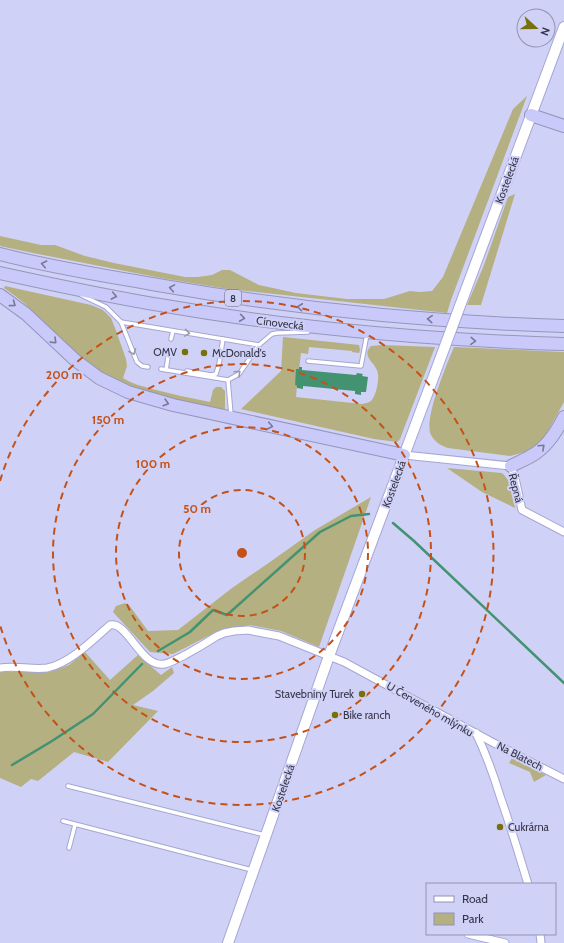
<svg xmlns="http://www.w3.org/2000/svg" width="564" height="943" font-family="Cabin,sans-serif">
  <rect width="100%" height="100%" fill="#d0d1f7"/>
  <g fill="#b4b081">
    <polygon points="527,96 451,300 447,313 228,289 161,278 33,253 0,246 0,236 41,245 55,245 85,256 114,263 185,277 198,277 212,275 222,270 230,270 259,285 296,293 347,299 384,299 410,291 419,292 432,291 443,277 513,109"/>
    <polygon points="515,194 481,305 467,305 484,265 508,197"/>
    <path d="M5 286 91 305 103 310 111 318 115 328 126 359 127 366 123 378C132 384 142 386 152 389 171 394 191 398 210 402L213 390 216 387H221L225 391V410C183 402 134 394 98 370 70 352 48 325 24 303 18 298 11 293 4 288Z"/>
    <path d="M283 337 350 344 359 345 360 350 359 353 352 352V351L309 347 308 354 301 353 299 370 297 369 295 385 297 386 296 397 362 404C365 403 368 403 371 401 376 396 379 381 378 374 377 363 360 357 371 346L382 345 435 347 400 439 397 442 374 439 241 409 281 371Z"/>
    <path d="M454 347 564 352V402L543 440 526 452 510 456 448 448C440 445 436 443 431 435 423 420 447 364 454 347Z"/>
    <path d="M447 468 502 473C513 483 513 494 515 508L482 492Z"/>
    <polygon points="371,497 319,647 281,631 250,625 218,631 173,654 150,652 113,612 116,606 125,603 129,605 148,631 178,630 232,588 270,562 315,530"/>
    <polygon points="85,652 110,680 138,655 161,675 172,667 174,673 153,691 133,705 158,711 108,762 74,752 38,781 31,779 21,787 0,778 0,672 50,672 69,665"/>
    <polygon points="512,758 546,775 534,782 530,772 509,763"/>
  </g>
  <polygon fill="#439271" points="299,367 302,367 302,370 356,375 357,373 363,374 362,376 368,377 366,392 361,392 361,395 355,394 355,391 303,386 303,389 297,388 297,386 295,385 296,369 299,369"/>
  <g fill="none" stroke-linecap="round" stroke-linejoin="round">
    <g stroke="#439271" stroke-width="2.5">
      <polyline points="393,523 414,541 564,683"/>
      <polyline points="158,651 190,632 213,610 227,615 320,532 351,516 369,514"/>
      <polyline points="12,765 52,741 93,714 142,664"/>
    </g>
    <g stroke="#a5a6d4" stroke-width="5.5">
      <g id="lane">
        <polyline points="81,295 106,307 121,322 259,345 272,334 277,333 308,332"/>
        <polyline points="121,322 137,362 142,366 148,367"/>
        <polyline points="171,339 173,331"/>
        <polyline points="308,361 361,366 367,334"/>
        <polyline points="161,369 228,380 239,374 259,345"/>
        <polyline points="166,370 168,357"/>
        <polyline points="187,371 211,375 216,374 219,364 223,339"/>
        <polyline points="228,380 231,415"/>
        <polyline points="68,786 265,835"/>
        <polyline points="63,821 252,870"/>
        <polyline points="69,848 75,825"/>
      </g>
    </g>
    <g stroke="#a5a6d4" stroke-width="9">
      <g id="street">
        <polyline points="404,455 511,466 515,478 522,510 564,532"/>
        <path d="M0 668C15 665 31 670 47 668 69 664 93 640 110 625 128 621 141 669 165 664 172 662 179 658 185 655 196 649 206 643 217 636L224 633 234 631 248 630 263 633 279 636 344 662 492 742 564 779"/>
        <path d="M476 733C486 754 494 776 501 799 511 827 519 855 528 884"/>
        <polyline points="468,934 505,943"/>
        <polyline points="540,934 541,943"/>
      </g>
    </g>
    <g stroke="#a5a6d4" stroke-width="12">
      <g id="secondary">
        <polyline points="464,295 564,27"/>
        <polyline points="228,943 329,656 435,373"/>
      </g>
    </g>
    <g stroke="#9596bb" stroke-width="14">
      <g id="highway">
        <polyline points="531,115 564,126"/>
        <path d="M0 254C50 267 101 275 152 284 288 308 426 322 564 326"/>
        <path d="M0 273C55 285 111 297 166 306 298 329 431 340 564 344"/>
        <polyline points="0,295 26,314 75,360 99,378 128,392 173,405 404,455"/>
        <path d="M511 466C519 462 529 458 536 453 549 444 557 430 564 417"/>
      </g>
    </g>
    <use href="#lane" stroke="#fff" stroke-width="3.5"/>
    <use href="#street" stroke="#fff" stroke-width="7"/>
    <use href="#secondary" stroke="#fff" stroke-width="10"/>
    <use href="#highway" stroke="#c9caf9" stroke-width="12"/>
    <g stroke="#a5a6d4" stroke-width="12" stroke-linecap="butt">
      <polyline id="secondary-bridge" points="435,373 464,295"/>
    </g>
    <use href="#secondary-bridge" stroke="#fff" stroke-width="10"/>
  </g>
  <defs><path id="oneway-chevron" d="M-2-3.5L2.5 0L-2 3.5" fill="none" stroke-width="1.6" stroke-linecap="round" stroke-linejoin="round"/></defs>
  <g stroke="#787898">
    <use href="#oneway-chevron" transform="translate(44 264) rotate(-168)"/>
    <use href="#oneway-chevron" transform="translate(172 288) rotate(-170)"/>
    <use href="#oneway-chevron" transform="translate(114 296) rotate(11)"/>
    <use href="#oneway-chevron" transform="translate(13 304) rotate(36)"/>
    <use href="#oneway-chevron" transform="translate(300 307) rotate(-173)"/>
    <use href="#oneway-chevron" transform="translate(242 318) rotate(8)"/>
    <use href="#oneway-chevron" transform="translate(430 319) rotate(-176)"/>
    <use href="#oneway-chevron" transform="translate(54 341) rotate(44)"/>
    <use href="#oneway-chevron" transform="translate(473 341) rotate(3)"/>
    <use href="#oneway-chevron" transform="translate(166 403) rotate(16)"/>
    <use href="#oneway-chevron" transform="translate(270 426) rotate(12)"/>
    <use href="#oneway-chevron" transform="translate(542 447) rotate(-43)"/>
  </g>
  <g stroke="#9a9aa4">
    <use href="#oneway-chevron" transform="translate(187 333) rotate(9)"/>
    <use href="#oneway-chevron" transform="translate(133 352) rotate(68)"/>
    <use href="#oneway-chevron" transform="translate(238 373) rotate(-43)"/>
  </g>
  <g fill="none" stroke="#c45218" stroke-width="2" stroke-dasharray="7 5">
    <circle cx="242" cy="553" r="63"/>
    <circle cx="242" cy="553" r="126"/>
    <circle cx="242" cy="553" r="189"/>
    <path d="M0 481A252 252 0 1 1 0 625"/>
  </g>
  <g fill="#786f0d" stroke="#d0d1f7" stroke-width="1.5">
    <circle cx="185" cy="352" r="4"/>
    <circle cx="204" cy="353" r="4"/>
    <circle cx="362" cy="694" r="4"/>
    <circle cx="335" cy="715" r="4"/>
    <circle cx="500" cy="827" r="4"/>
  </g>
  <g text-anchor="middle" stroke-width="4" stroke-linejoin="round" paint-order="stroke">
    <rect fill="#d0d1f7" stroke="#64647c" stroke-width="1" x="225" y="290" width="16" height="16" rx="3"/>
    <g font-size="10" font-weight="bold" fill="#353548">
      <text x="233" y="302">8</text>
    </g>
    <g font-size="11" fill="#353548" stroke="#d0d1f7">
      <text transform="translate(507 180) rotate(-70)" y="4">Kostelecká</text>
      <text transform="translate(280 323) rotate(7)" y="4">Cínovecká</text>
      <text transform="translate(394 484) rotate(-70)" y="4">Kostelecká</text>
      <text transform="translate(516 488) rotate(76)" y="4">Řepná</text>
      <text transform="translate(430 709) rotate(30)" y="4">U Červeného mlýnku</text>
      <text transform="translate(520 756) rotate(27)" y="4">Na Blatech</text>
      <text transform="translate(283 788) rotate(-71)" y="4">Kostelecká</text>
    </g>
    <g font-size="11" fill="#353548" stroke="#d0d1f7" text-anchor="start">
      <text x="177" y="356" text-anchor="end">OMV</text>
      <text x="212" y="357">McDonald's</text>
      <text x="354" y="698" text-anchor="end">Stavebniny Turek</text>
      <text x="343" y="719">Bike ranch</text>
      <text x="508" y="831">Cukrárna</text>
    </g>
  </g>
  <circle cx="242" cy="553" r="6" fill="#c45218" stroke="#d0d1f7" stroke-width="2"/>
  <g font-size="12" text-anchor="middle" font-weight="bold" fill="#c45218" stroke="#d0d1f7" stroke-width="4" stroke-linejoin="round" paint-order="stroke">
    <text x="64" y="379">200 m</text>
    <text x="108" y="424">150 m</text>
    <text x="153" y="468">100 m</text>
    <text x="197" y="513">50 m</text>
  </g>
  <rect x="426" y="883" width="130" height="52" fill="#d0d1f7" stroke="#9293b1"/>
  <rect x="434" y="896" width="20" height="6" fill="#ffffff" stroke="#9293b1"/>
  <text x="462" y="903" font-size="12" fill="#353548">Road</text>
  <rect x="434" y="913" width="20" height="12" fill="#b4b081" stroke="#9293b1"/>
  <text x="462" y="923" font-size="12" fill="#353548">Park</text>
  <g transform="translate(536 28) rotate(111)"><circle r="19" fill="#d0d1f7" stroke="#9293b1"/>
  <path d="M0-3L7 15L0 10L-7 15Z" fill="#786f0d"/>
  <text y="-6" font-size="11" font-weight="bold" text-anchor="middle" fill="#353548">N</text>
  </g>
</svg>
